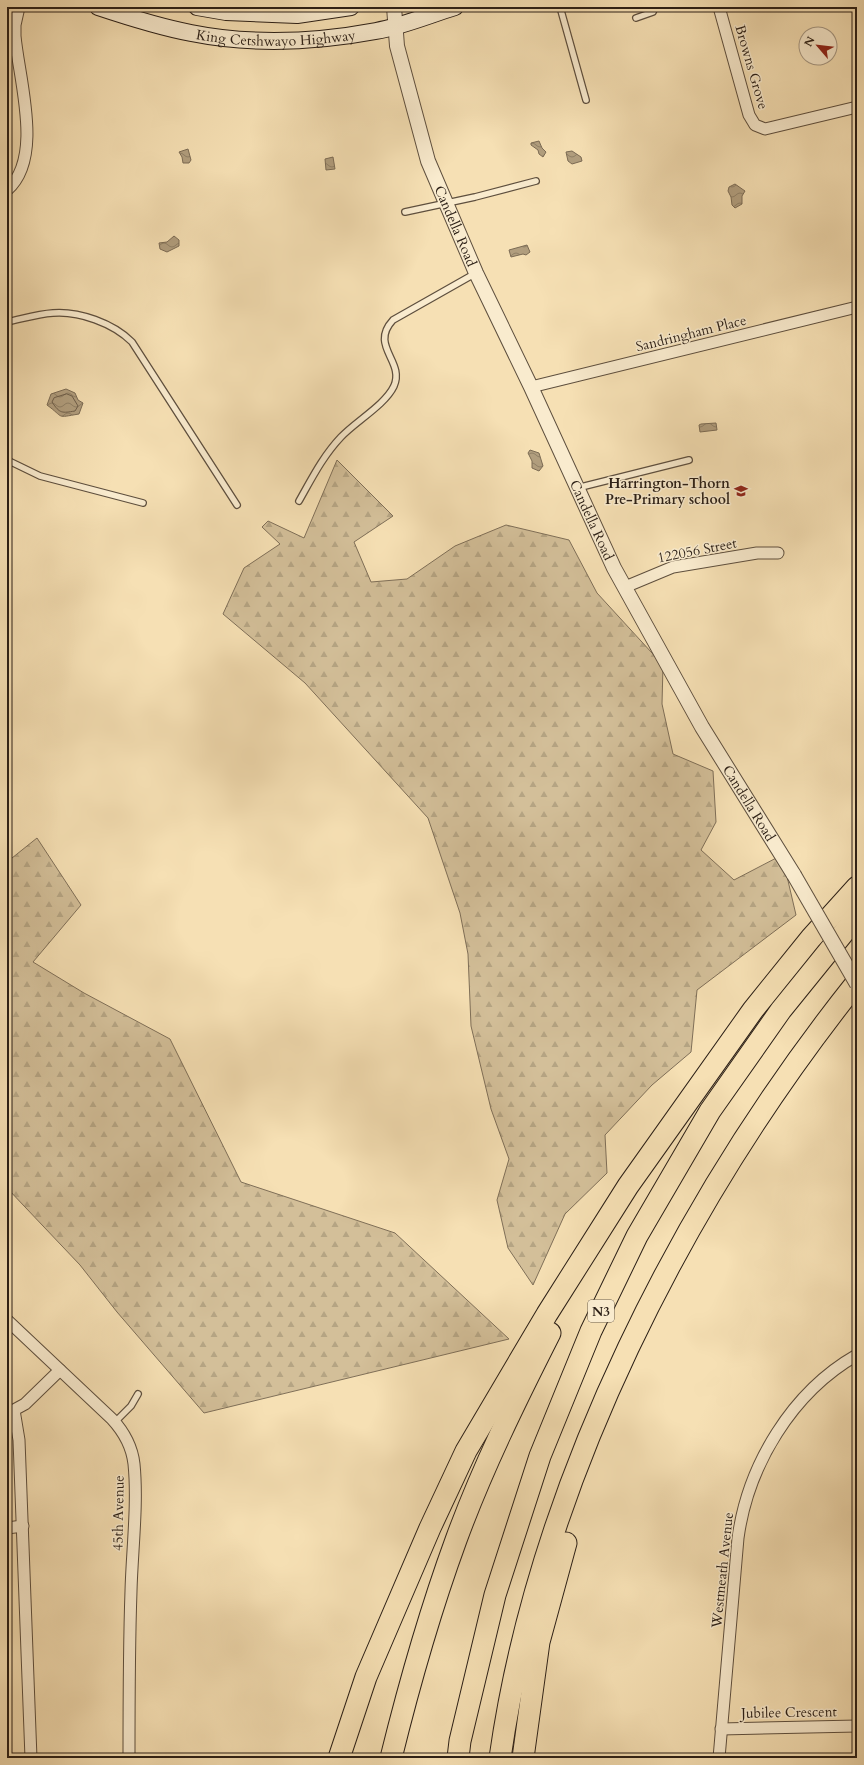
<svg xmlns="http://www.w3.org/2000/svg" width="864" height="1765" font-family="Cardo,serif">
  <defs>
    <pattern id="forest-firs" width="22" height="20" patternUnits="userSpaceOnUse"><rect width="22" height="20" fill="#d3bf99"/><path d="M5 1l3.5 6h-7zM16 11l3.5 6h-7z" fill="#b5a483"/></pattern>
    <pattern id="water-waves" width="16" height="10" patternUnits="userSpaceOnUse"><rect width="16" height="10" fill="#b19e7e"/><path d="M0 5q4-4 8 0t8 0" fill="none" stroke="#908066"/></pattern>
  </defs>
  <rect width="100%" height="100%" fill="#f6e0b4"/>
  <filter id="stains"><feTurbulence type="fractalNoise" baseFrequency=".005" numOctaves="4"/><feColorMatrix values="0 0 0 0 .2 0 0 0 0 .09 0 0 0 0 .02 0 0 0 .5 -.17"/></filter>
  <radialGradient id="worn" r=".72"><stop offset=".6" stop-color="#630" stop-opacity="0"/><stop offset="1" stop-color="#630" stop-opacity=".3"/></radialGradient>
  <g fill="url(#forest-firs)" stroke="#7f6f58">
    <polygon points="337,460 393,516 354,542 371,582 407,579 455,546 506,525 569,540 597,593 663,665 662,704 673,754 713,771 716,822 701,850 734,880 782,855 796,915 697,990 691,1052 652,1085 605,1135 607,1173 565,1214 533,1285 508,1248 497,1200 509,1159 491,1109 471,1026 468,954 460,913 428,818 305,683 223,614 244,568 280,544 262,527 268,521 304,538"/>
    <polygon points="37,838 81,905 33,962 84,993 170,1039 241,1182 395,1233 509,1339 204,1413 117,1312 80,1265 7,1188 7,862"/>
  </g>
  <g fill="url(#water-waves)" stroke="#7b6b54">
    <polygon points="539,141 542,148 546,152 543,157 539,154 538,150 531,145 531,143"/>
    <polygon points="188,149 191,160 189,163 183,163 182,157 179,152"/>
    <polygon points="572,151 581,157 582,161 572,164 568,161 566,152"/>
    <polygon points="333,157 335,169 326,170 325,159"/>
    <polygon points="735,184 745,191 742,196 742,204 735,208 732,205 731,197 728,191 729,187"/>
    <polygon points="174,236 179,240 179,246 167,252 160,249 159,243 167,242"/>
    <polygon points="527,245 530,252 526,255 523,254 511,257 509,250"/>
    <path d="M66 389 75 393 78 400 83 403 79 414C55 418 65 418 47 405L51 394Z"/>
    <polygon points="716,423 717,430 700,432 699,425 701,424"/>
    <polygon points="530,450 539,453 543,466 539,471 532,468 532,461 528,453"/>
  </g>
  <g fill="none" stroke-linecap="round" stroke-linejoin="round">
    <path stroke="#6e5e4a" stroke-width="1" d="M67 394 72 396 78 406 75 411C62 413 60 414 52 402L54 398Z"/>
    <g stroke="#5e4f3e" stroke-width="8">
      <g id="service">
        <polyline points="560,7 586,100"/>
        <polyline points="636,18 653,12 655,7"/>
        <polyline points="405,212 475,197 536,181"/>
        <path d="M7 322C22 319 37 314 53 313 79 311 113 323 132 342L237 505"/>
        <polyline points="7,460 40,476 143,503"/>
        <polyline points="577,488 689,460"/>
        <path d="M299 501C312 478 323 456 341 437 356 421 385 405 394 386 405 361 369 346 393 320L476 273"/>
        <polyline points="115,1422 131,1406 138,1394"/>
      </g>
    </g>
    <g stroke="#5e4f3e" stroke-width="13">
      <g id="minor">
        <polyline points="719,7 749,115 755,125 765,129 857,107"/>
        <path d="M7 190C44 158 19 80 15 36V25L19 7"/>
        <polyline points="531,387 857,307"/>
        <polyline points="625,587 673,567 757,553 778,553"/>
        <path d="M7 1320 112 1419C124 1432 132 1446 134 1464 138 1504 132 1551 131 1591 129 1647 129 1703 129 1758"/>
        <polyline points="7,1528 23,1526"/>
        <polyline points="721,1729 857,1726"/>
        <polyline points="31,1758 19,1440 14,1410 25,1404 60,1370"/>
        <path d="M719 1758 738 1538C748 1465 792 1392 857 1355"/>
      </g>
    </g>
    <g stroke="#5e4f3e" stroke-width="16">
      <g id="tertiary">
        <path id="s1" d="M394 7 397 46 428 161 476 273 531 387 614 568 702 727 794 875"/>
      </g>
    </g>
    <g stroke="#2b1f16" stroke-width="18">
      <g id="secondary">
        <path id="s2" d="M98 7C128 17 159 27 191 33 251 45 317 42 376 31 403 26 429 15 455 7"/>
        <polyline points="197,7 226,12 297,15 351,7"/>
      </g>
    </g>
    <g stroke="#2b1f16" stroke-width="23">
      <g id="motorway">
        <polyline points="339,1758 366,1677 430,1528 466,1451 547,1314 628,1186 753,1010 811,938 857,887"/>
        <path d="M391 1758C409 1685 430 1611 456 1540 482 1469 516 1400 550 1333"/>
        <polyline points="458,1758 460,1741 495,1595 540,1456 591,1331 637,1236 710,1111 781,1010 857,916"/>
        <path d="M500 1758C539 1482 684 1199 857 982"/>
        <polyline points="523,1758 539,1642 566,1543"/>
      </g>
    </g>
    <use href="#service" stroke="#f9ebce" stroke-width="5.5"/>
    <use href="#minor" stroke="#f9ebce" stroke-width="11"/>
    <use href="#tertiary" stroke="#f9ebce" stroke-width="14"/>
    <use href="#secondary" stroke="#f9ebce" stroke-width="16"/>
    <use href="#motorway" stroke="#f6e0b4" stroke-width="21"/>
    <g stroke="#5e4f3e" stroke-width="16" stroke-linecap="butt">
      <polyline id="tertiary-bridge" points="794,875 857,984"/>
    </g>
    <use href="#tertiary-bridge" stroke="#f9ebce" stroke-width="14"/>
  </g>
  <defs>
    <g id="school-bare" transform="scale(1.08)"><path d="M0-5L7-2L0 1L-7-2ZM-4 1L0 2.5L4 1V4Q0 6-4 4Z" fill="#8f2418" stroke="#f9ebce" stroke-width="2.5" paint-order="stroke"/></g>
  </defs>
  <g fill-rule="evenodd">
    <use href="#school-bare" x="741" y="491"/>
  </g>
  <g text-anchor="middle" stroke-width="3" stroke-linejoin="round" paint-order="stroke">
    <rect fill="#f9ebce" stroke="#695c4d" stroke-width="1" x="588" y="1300" width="26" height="22" rx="3"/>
    <g font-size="13" font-weight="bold" fill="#2b1f16">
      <text x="601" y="1316">N3</text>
    </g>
    <g font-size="14" fill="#2b1f16" stroke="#f9ebce">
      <text dy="5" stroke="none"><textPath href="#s2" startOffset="182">King Cetshwayo Highway</textPath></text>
      <text transform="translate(752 67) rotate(74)" y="5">Browns Grove</text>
      <text dy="5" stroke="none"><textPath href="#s1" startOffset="229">Candella Road</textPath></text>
      <text transform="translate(691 333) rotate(-14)" y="5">Sandringham Place</text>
      <text dy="5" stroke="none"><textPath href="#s1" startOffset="553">Candella Road</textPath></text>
      <text transform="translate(697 550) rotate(-11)" y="5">122056 Street</text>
      <text dy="5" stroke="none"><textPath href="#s1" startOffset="877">Candella Road</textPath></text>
      <text transform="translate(118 1513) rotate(-89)" y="5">45th Avenue</text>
      <text transform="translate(722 1570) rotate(-84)" y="5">Westmeath Avenue</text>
      <text transform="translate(789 1712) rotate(-1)" y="5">Jubilee Crescent</text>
    </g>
    <g font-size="14" font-weight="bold" fill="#2b1f16" stroke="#f9ebce" text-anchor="end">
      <text x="730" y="488">Harrington-Thorn<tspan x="730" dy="16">Pre-Primary school</tspan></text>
    </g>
  </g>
  <rect width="864" height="1765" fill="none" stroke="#f6e0b4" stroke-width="24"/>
  <rect x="8" y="8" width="848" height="1749" fill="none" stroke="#2b1f16" stroke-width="2"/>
  <rect x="12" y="12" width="840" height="1741" fill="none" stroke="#2b1f16"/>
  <g transform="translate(818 46) rotate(298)"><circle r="19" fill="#f9ebce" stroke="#a79984"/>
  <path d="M0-3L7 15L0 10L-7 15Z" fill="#8f2418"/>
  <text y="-6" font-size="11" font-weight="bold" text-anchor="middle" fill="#2b1f16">N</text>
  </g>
  <rect width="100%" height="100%" filter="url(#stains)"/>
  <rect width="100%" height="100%" fill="url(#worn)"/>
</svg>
